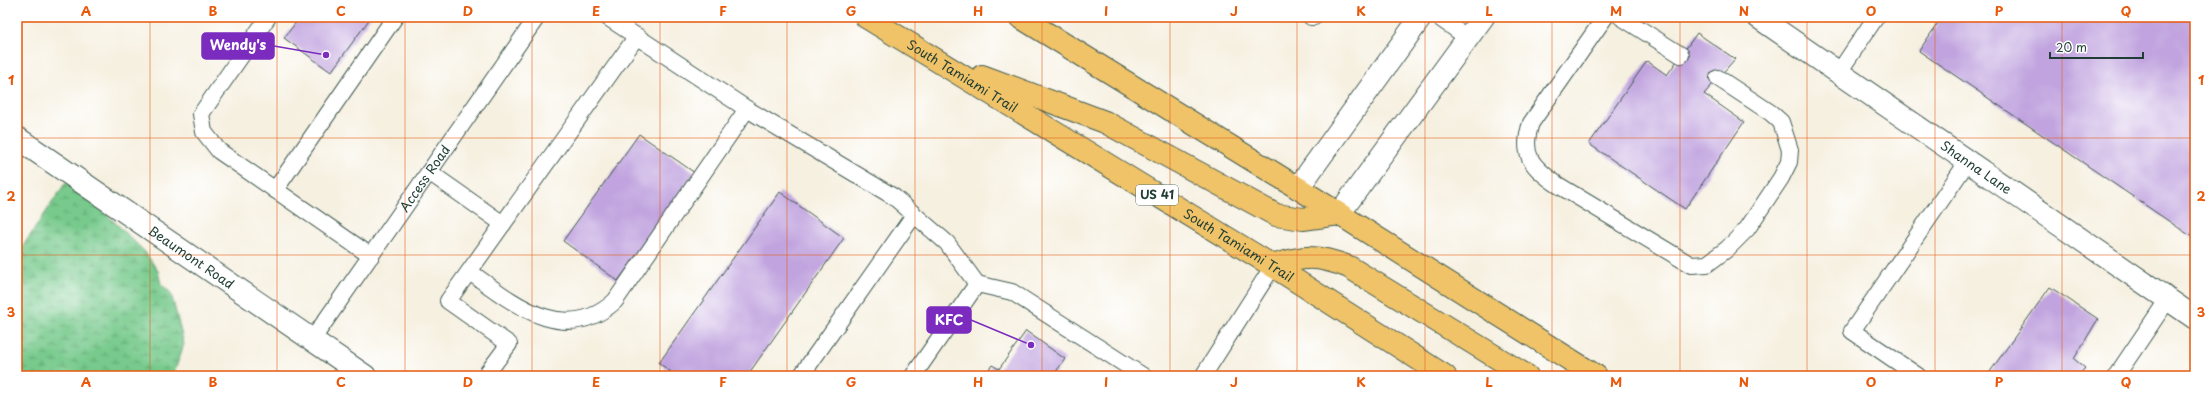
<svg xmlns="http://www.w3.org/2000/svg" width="2212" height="393" font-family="'Playpen Sans',sans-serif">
  <defs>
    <pattern id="wetland-marsh" width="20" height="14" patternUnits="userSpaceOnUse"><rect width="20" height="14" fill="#77ca8c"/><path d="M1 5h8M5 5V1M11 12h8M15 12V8" fill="none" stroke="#61a573"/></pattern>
  </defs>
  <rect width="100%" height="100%" fill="#fff"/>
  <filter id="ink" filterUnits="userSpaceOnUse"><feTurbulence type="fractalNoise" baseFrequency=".025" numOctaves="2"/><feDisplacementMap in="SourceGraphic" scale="8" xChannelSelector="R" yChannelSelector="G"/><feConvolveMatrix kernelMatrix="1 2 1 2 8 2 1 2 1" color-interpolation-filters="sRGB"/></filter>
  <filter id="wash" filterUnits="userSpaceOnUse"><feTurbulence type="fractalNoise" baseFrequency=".012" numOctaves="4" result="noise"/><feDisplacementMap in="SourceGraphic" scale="16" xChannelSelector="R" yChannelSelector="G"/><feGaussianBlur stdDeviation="0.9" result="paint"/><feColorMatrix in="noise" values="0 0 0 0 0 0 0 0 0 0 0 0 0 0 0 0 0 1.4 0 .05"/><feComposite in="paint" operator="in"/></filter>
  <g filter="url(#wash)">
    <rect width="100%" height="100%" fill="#f6f0e0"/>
    <polygon fill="url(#wetland-marsh)" stroke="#4b8460" points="66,182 91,199 145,252 158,271 161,284 171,293 184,344 173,376 17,376 17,255"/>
    <g id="blocks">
      <g fill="#c1a4df">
        <polygon points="300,17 371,17 331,72 284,38"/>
        <polygon points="1942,17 2195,17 2195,239 1919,51"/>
        <polygon points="1697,33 1735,59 1704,94 1744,122 1685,209 1589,144 1647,61 1667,75"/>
        <polygon points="639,134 695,173 618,281 563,241"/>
        <polygon points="780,192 844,238 747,376 668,376 671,372 659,363"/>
        <polygon points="2050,287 2098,319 2074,359 2085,368 2078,376 1987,376"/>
        <polygon points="1026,331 1065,359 1053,376 984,376 992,365 999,369"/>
      </g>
    </g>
  </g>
  <g filter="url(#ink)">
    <use href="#blocks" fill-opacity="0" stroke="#3f584e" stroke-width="1"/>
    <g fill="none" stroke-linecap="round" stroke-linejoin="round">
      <g stroke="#3f584e" stroke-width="18">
        <g id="lane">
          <polyline points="268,17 201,114 204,132 219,151 371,256"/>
          <polyline points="607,17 747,109 894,197 947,243 977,284"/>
          <polyline points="1311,17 1314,17"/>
          <polyline points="1438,17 1468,38"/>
          <path d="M1605 17 1531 123C1520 155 1532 167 1558 185L1691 265 1707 264 1727 249 1747 229 1781 178 1789 162 1790 150 1781 122 1771 113 1718 78"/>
          <polyline points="1621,17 1681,55"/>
          <polyline points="1839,72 1876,17"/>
          <polyline points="429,172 503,224"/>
          <polyline points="275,190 395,17"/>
          <path d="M470 272C513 303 565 347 615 301L747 109"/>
          <path id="s1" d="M312 340 537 17"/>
          <polyline points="485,376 509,344 448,301 637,36"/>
          <polyline points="801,376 914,215"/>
          <polyline points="913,376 977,284 1012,292 1143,376"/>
          <polyline points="1203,376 1273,266"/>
          <polyline points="1918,376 1852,331 1968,161"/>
          <polyline points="2116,376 2168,299"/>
        </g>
      </g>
      <g stroke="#3f584e" stroke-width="24">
        <g id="street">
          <path id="s2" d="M1758 17 2195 318"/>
          <path id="s3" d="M17 138 365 376"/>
          <polyline points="1298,188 1421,17"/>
          <polyline points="1339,214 1483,17"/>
        </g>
      </g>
      <g stroke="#3f584e" stroke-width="24">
        <g id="primary">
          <path id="s4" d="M866 17 1273 266 1445 376"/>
          <polyline points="1020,17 1298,188 1596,376"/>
          <polyline points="982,76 1105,122 1276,215 1303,219 1339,214"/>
          <path d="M1273 266C1305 255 1317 255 1349 267L1527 376"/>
        </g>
      </g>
      <use href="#lane" stroke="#fff" stroke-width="16"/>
      <use href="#street" stroke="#fff" stroke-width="22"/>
      <use href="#primary" stroke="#f0c369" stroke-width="22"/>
    </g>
  </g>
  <path fill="none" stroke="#e8590c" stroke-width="1" stroke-opacity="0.55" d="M150 17V376M277 17V376M405 17V376M532 17V376M660 17V376M787 17V376M915 17V376M1042 17V376M1170 17V376M1297 17V376M1425 17V376M1552 17V376M1680 17V376M1807 17V376M1935 17V376M2062 17V376M17 138H2195M17 255H2195"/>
  <g text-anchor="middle" stroke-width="3" stroke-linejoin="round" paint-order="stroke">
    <rect fill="#fff" stroke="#627771" stroke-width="1" x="1136" y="185" width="42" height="20" rx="3"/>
    <g font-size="12" font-weight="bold" fill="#1f3d34">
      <text x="1157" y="199">US 41</text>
    </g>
    <g font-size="13" fill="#1f3d34" stroke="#fff">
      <text dy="5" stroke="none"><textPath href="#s4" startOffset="113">South Tamiami Trail</textPath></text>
      <text dy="5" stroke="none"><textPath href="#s2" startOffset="265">Shanna Lane</textPath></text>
      <text dy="5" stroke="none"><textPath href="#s1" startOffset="197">Access Road</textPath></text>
      <text dy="5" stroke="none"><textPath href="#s4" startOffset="437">South Tamiami Trail</textPath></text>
      <text dy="5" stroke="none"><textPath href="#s3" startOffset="211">Beaumont Road</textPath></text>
    </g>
  </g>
  <path fill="none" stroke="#7b2cbf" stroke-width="1.5" d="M326 55L274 46M1031 345L971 320"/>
  <g fill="#7b2cbf" stroke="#fff" stroke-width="1.5">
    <circle cx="326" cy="55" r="4"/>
    <circle cx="1031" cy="345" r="4"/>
  </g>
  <g fill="#7b2cbf" stroke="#7b2cbf" stroke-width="1.5">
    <rect x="202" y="33" width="72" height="26" rx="4"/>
    <rect x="927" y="307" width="44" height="26" rx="4"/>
  </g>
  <g font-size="14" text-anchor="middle" font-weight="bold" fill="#fff">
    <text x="238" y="50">Wendy's</text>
    <text x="949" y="325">KFC</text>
  </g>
  <rect width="2212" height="393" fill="none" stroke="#fff" stroke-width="44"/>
  <path d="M2050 52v6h93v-6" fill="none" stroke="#1f3d34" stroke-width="2"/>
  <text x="2056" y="52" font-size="12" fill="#1f3d34" stroke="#ffffff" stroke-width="3" paint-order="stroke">20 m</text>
  <rect x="22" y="22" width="2168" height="349" fill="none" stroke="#e8590c" stroke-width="1.5"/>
  <g font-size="13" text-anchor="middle" font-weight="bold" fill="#e8590c">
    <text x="86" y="16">A</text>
    <text x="213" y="16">B</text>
    <text x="341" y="16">C</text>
    <text x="468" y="16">D</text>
    <text x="596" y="16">E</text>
    <text x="723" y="16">F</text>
    <text x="851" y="16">G</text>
    <text x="978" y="16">H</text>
    <text x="1106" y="16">I</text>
    <text x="1234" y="16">J</text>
    <text x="1361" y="16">K</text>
    <text x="1489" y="16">L</text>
    <text x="1616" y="16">M</text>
    <text x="1744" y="16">N</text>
    <text x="1871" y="16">O</text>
    <text x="1999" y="16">P</text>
    <text x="2126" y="16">Q</text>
    <text x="11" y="85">1</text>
    <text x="2201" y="85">1</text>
    <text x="11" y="201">2</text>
    <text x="2201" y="201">2</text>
    <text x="11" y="317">3</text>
    <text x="2201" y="317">3</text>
    <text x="86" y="387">A</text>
    <text x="213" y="387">B</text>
    <text x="341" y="387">C</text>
    <text x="468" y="387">D</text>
    <text x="596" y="387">E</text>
    <text x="723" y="387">F</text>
    <text x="851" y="387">G</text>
    <text x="978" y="387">H</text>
    <text x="1106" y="387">I</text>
    <text x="1234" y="387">J</text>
    <text x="1361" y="387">K</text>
    <text x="1489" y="387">L</text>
    <text x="1616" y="387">M</text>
    <text x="1744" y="387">N</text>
    <text x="1871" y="387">O</text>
    <text x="1999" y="387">P</text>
    <text x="2126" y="387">Q</text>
  </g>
</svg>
